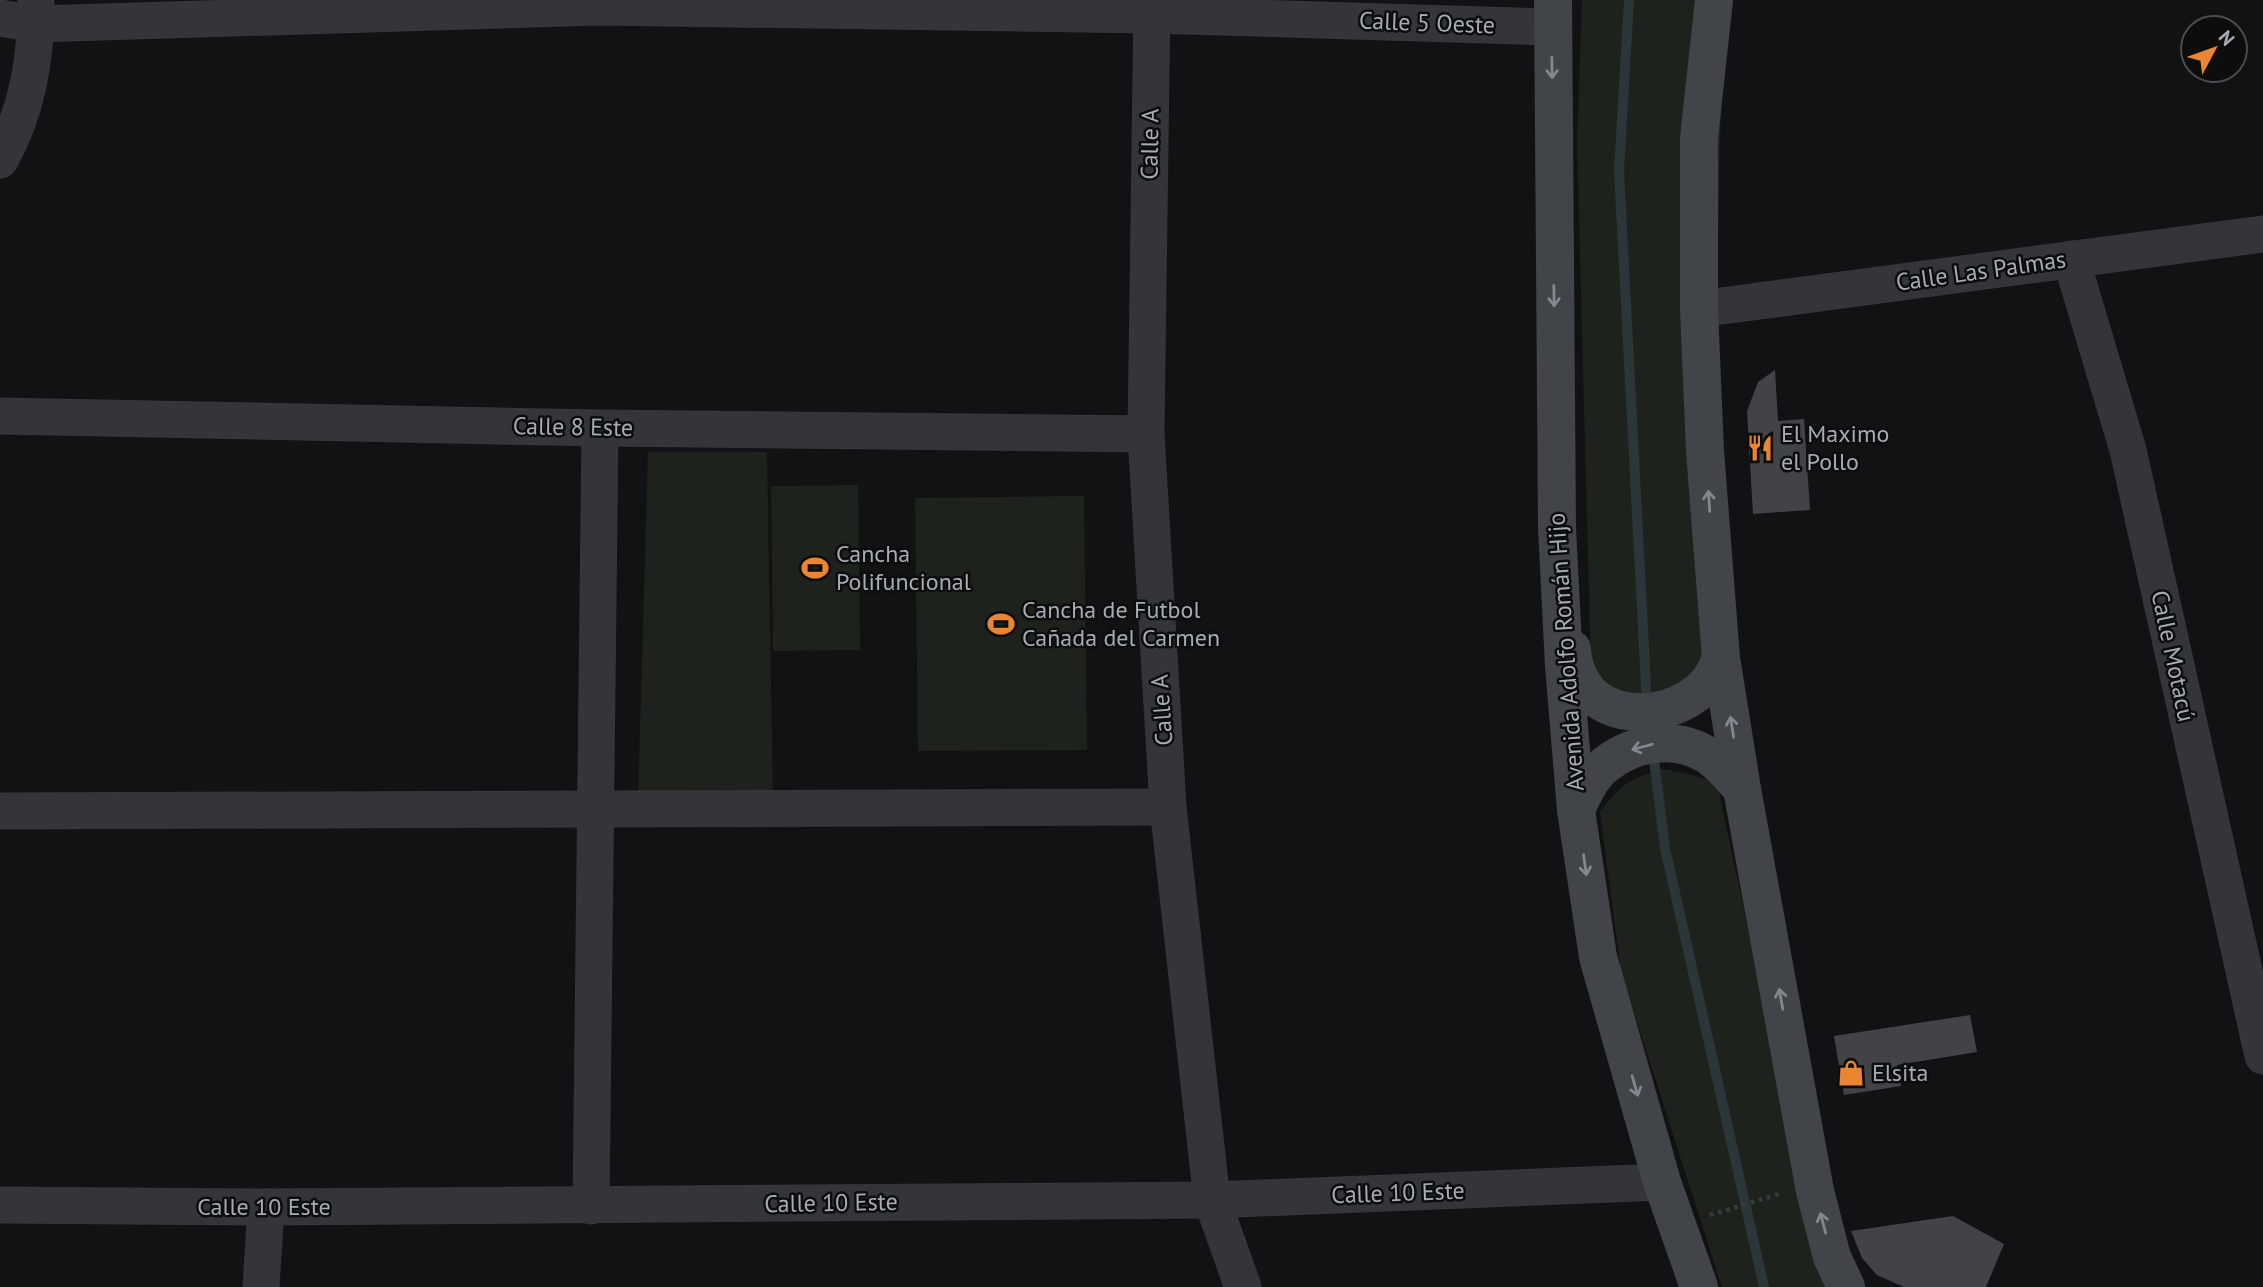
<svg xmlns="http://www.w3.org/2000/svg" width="2263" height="1287" font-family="'PT Sans',sans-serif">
  <rect width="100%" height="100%" fill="#121214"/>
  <g fill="#1d231c">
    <polygon points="1582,0 1723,0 1709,674 1633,704 1591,668 1577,144"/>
    <polygon points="648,452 767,452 773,802 638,801"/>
    <polygon points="858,485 860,650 773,651 771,486"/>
    <polygon points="1084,496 1087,750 918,751 915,498"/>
    <path d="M1662 769 1684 773 1717 783 1805 1197 1831 1287H1722L1621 972 1600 812C1623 782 1627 781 1662 769Z"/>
  </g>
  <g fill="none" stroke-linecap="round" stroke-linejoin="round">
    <g stroke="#2b3639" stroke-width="10">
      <polyline points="1629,0 1619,171 1647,705"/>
      <polyline points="1653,752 1665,848 1764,1287"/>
    </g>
  </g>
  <g fill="#414347">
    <polygon points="1775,370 1778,421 1804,419 1810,510 1753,514 1747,411 1758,382"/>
    <polygon points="1970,1015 1977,1052 1897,1065 1901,1086 1844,1095 1834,1036"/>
    <polygon points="1953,1216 2004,1244 1986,1287 1904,1287 1877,1275 1862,1258 1851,1231"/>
  </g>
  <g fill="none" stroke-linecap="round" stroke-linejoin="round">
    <polyline stroke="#393c3f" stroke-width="4.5" stroke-dasharray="3.5 5" stroke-linecap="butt" points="1710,1215 1779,1194"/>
    <g stroke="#333538" stroke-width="37">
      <polyline points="1152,0 1146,434 1168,807 1212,1200 1243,1287"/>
      <polyline points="0,18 36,24 598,7 1152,15 1552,27"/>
      <path d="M0 160C28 110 36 58 36 1"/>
      <polyline points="2071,259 2128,450 2263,1056"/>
      <polyline points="1699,309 2263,234"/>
      <polyline points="0,416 600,428 1146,434"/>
      <polyline points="0,811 1168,807"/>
      <polyline points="0,1205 266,1207 1212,1200 1662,1182"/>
      <polyline points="591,1206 600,428"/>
      <polyline points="261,1287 266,1207"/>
    </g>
    <g stroke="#414448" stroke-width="38">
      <polyline points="1553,0 1557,528 1564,666 1576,810 1598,957 1662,1182 1699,1287"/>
      <polyline points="1714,0 1699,138 1699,309 1705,451 1721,658 1742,789 1815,1191 1832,1257 1846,1287"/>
      <path d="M1572 649C1576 721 1662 729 1705 686 1713 678 1717 668 1721 658"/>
      <path d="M1576 810C1583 794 1591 776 1605 765 1634 742 1675 735 1707 755 1721 764 1731 777 1742 789"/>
    </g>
  </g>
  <defs><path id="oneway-shaft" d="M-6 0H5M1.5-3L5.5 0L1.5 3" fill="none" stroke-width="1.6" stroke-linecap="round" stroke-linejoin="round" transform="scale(1.75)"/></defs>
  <g stroke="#81888e">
    <use href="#oneway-shaft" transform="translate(1552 68) rotate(89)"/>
    <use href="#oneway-shaft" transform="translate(1554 296) rotate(89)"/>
    <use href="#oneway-shaft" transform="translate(1709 501) rotate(-94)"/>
    <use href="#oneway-shaft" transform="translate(1732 727) rotate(-99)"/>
    <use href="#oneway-shaft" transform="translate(1642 747) rotate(165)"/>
    <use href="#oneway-shaft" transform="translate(1585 865) rotate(82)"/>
    <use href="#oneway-shaft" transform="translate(1781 999) rotate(-100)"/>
    <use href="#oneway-shaft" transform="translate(1635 1086) rotate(74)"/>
    <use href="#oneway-shaft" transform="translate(1823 1223) rotate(-105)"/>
  </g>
  <defs>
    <g id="restaurant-bare" transform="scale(2.1)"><path d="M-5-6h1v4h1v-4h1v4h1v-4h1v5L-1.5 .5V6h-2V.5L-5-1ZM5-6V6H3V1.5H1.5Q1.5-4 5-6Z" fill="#ec8532" stroke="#0d0d0e" stroke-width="2.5" paint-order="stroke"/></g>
    <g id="stadium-bare" transform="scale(2.1)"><path d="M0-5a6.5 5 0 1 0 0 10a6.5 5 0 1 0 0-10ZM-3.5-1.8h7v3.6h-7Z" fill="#ec8532" stroke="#0d0d0e" stroke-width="2.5" paint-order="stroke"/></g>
    <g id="shop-bare" transform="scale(2.1)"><path d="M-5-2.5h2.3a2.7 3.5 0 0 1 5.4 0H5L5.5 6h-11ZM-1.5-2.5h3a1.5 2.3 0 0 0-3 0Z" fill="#ec8532" stroke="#0d0d0e" stroke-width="2.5" paint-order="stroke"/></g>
  </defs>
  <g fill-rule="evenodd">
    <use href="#restaurant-bare" x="1760" y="448"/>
    <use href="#stadium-bare" x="815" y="568"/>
    <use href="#stadium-bare" x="1001" y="624"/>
    <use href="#shop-bare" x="1851" y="1073"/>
  </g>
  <g text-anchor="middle" stroke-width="5" stroke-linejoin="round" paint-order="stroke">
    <g font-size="24" fill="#a4acb4" stroke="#0d0d0e">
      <text transform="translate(1427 23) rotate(2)" y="8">Calle 5 Oeste</text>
      <text transform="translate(1150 144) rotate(-89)" y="8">Calle A</text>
      <text transform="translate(1981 271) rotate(-8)" y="8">Calle Las Palmas</text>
      <text transform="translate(573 427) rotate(1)" y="8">Calle 8 Este</text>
      <text transform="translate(1566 652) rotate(-94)" y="8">Avenida Adolfo Román Hijo</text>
      <text transform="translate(2173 656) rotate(78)" y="8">Calle Motacú</text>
      <text transform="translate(1162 710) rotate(-94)" y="8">Calle A</text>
      <text transform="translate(1398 1193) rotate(-2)" y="8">Calle 10 Este</text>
      <text transform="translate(831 1203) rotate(-1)" y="8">Calle 10 Este</text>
      <text x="264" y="1215">Calle 10 Este</text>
    </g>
    <g font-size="24" fill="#a4acb4" stroke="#0d0d0e" text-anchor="start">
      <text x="1781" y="442">El Maximo<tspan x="1781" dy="28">el Pollo</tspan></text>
      <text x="836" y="562">Cancha<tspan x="836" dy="28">Polifuncional</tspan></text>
      <text x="1022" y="618">Cancha de Futbol<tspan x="1022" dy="28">Cañada del Carmen</tspan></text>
      <text x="1872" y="1081">Elsita</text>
    </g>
  </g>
  <g transform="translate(2214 49) rotate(49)"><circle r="33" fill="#0d0d0e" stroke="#494d50" stroke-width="2"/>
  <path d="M0-5L12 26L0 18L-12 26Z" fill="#ec8532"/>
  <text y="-10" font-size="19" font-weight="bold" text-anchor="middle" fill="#a4acb4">N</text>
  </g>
</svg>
